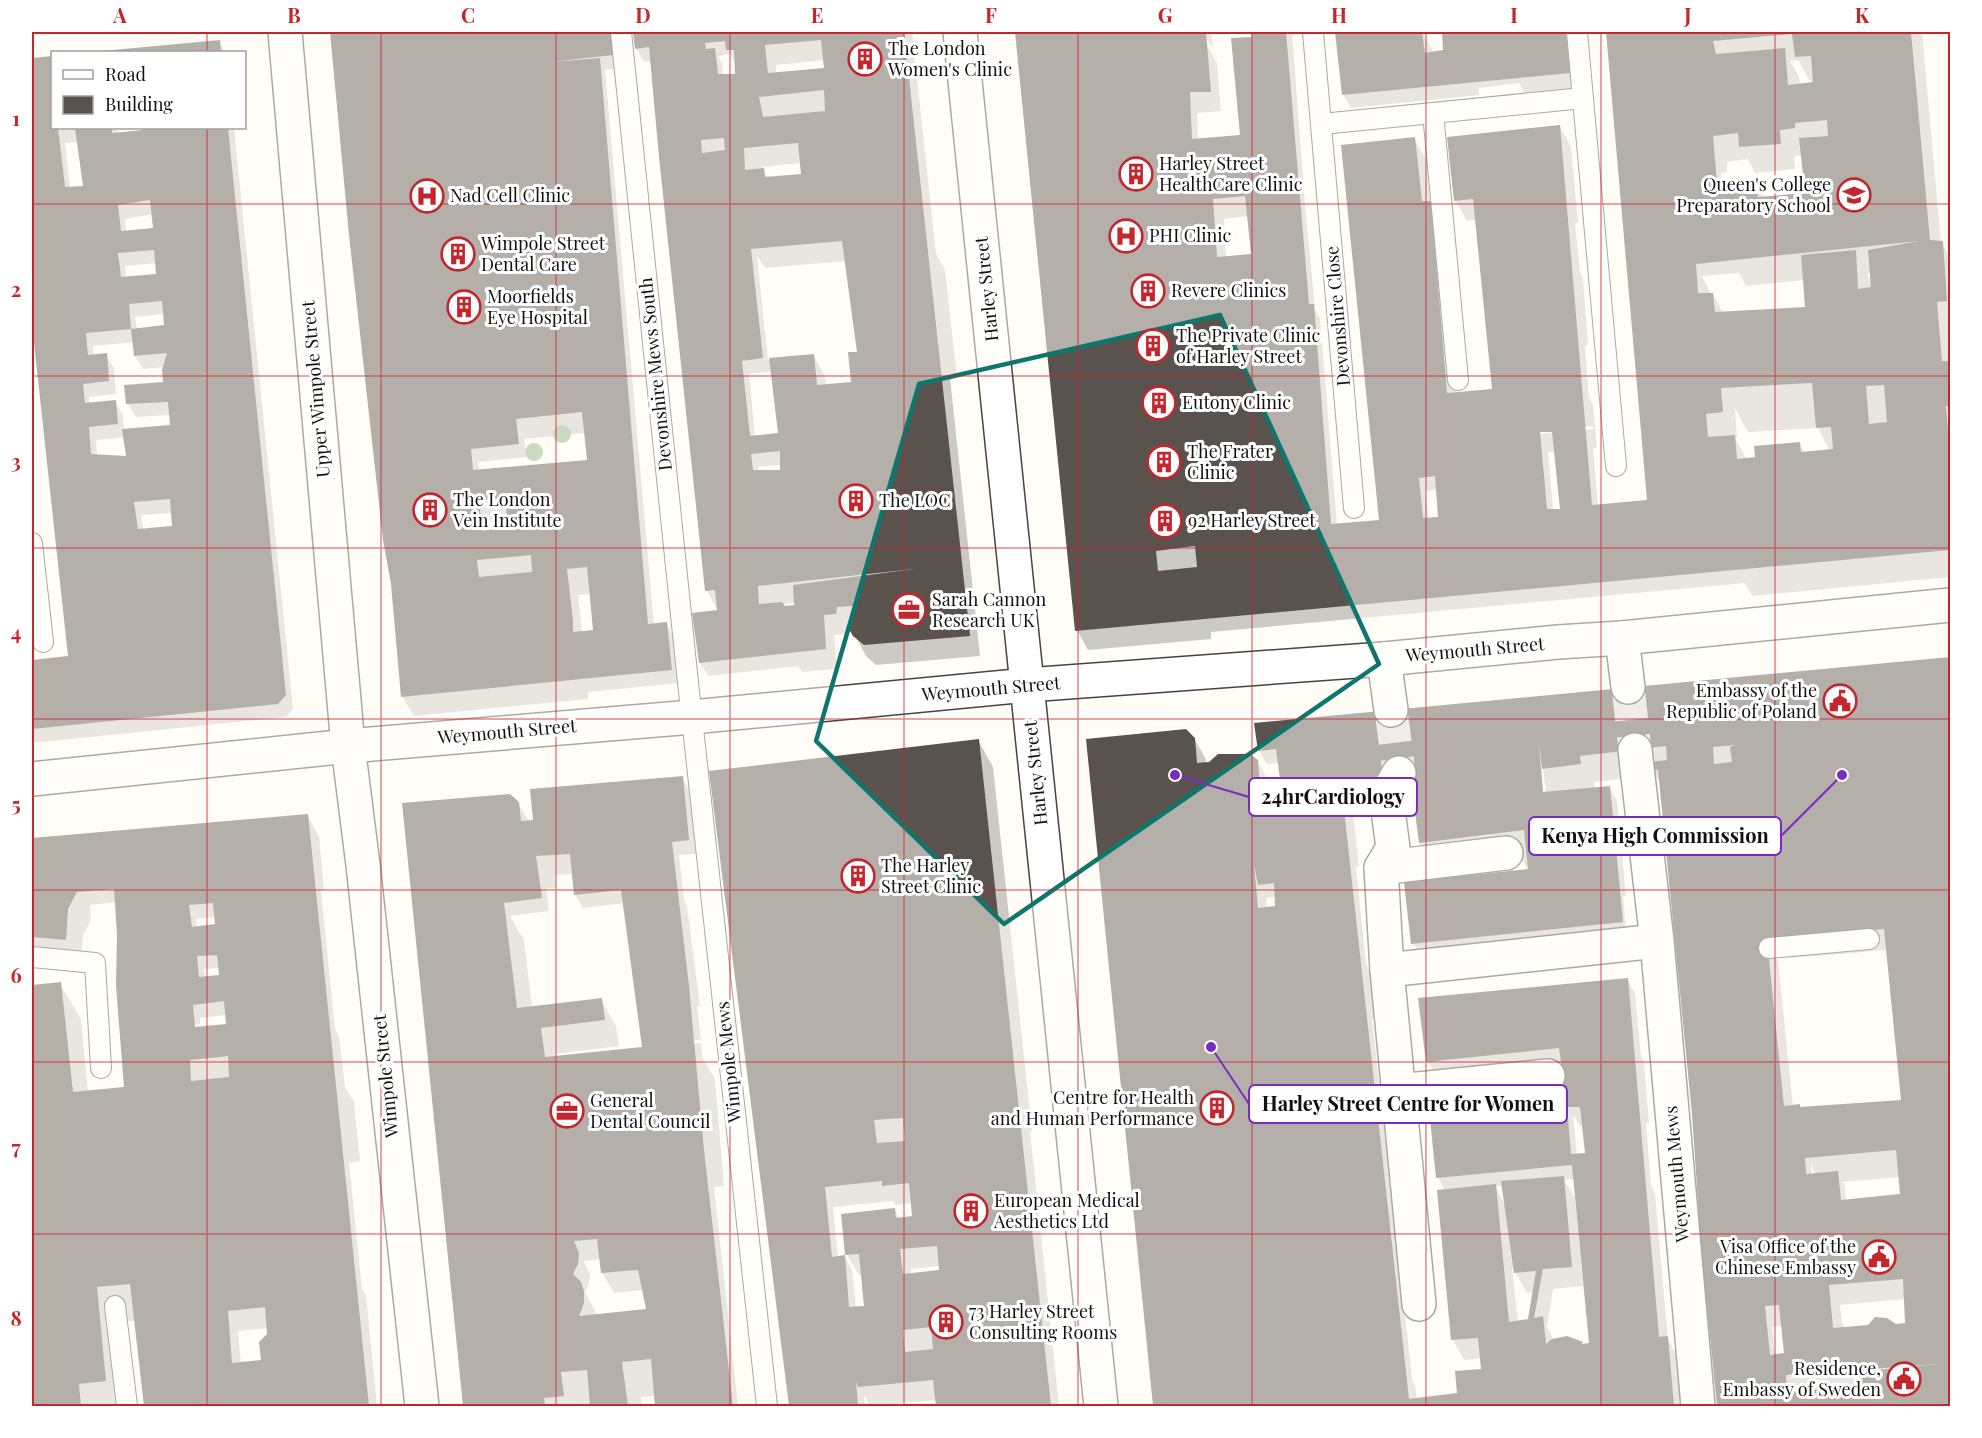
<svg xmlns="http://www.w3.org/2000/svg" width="1982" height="1438" font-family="'Playfair Display',serif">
  <rect width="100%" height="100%" fill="#fffdf5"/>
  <g fill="#0003" fill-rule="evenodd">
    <path d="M332 32H616L620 68 605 70 654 625 666 624 674 637 679 683 588 692V699L414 716 402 696 392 584 350 235ZM585 433 588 461 479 472 478 462 526 457 524 439ZM508 518 509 526 491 531 490 520ZM591 594 595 631 582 633 578 595Z"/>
    <path d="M634 32H912L936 254 945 270 957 377 950 378 980 656 876 665 866 656 849 625 847 634 834 635 837 669 802 672 798 666 708 676 700 663 694 614 718 611 707 591 652 61 644 62 636 48ZM730 54 736 64 737 76H723L722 63 718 56ZM825 60 826 69 776 74V65ZM801 163 802 175 768 178 762 167ZM757 256 765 268 846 261 858 353 853 383 826 386 825 376 814 356 768 360ZM772 371 780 440 755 437 749 374ZM781 465V472L759 471 758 467ZM795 603 796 606 785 608 782 604Z"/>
    <path d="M1017 32H1211L1213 49 1204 34 1201 35 1217 63 1221 111 1197 113 1198 140 1242 142 1253 32H1292L1305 205 1315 309 1320 319 1337 525 1381 521 1414 139 1426 159 1430 203 1441 222 1456 394 1493 390 1476 220 1467 221 1456 201 1560 127 1571 147 1578 223H1575L1580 272 1583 279 1588 345 1585 346 1589 398 1593 404 1597 448H1593L1598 506 1648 501 1608 32H1922L1941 242 1950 258V577L1752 596 1745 583 1211 632V639L1088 650 1077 630ZM1798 60 1812 84 1800 85 1799 76 1790 61ZM1803 155 1807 194 1764 198 1755 181 1722 184 1721 173 1727 172V162L1748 159 1755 173 1795 169 1794 156ZM1249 216 1253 255 1226 258 1224 219ZM1739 273 1746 286 1804 280 1806 308 1723 313 1713 294H1711L1702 276ZM1872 273V282L1867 274ZM1735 409 1748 432 1818 428 1830 451 1805 453 1799 444 1747 460 1735 438H1737ZM1593 426 1594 429 1539 434V431ZM1548 452H1556L1562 510H1553ZM1437 490 1439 519 1429 520 1425 491Z"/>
    <polygon points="1337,32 1435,32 1435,34 1424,35 1434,53 1445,50 1443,32 1575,32 1580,92 1527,97 1519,83 1479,88 1479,95 1351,108 1343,94"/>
    <polygon points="219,41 225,52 137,52 137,49"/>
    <path d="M52 58V128H117L118 134 145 132V128H234L293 709 286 717 32 743 33 756 32 757V661L70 657 32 310V60ZM78 142 85 187 70 188 65 143ZM153 214 155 229 126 232 125 219ZM157 263 158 275 126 278 125 266ZM164 314 166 327 137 329 135 317ZM134 342 135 356 143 369 164 367V383L128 404 136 417 170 415 171 426 124 430 123 415 115 402 90 404 89 397 116 394 114 368 106 355 93 356V346ZM125 437 128 457 97 455 96 440ZM173 513 174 528 143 530 141 515Z"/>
    <path d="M1950 659V1406H1719L1703 1247 1693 1114 1661 784 1655 775 1594 782 1595 788 1609 787 1617 801 1626 896H1623L1626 928 1589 932 1590 946 1421 957 1413 943 1528 870 1514 846 1428 856 1420 843 1413 786 1346 794 1352 803 1359 867H1356L1366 964 1370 971 1375 1019H1372L1412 1379 1415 1386 1417 1400 1459 1395 1482 1370 1481 1358 1464 1360 1453 1340 1445 1191 1438 1178 1432 1121 1568 1108 1563 1062 1436 1075 1428 1061 1627 979 1635 993 1641 1056 1644 1063 1649 1122 1646 1123 1651 1186 1655 1193 1668 1340 1682 1364 1686 1406H1154L1088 740 1194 739 1206 759V763L1257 761 1269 782 1270 789 1283 788 1280 763 1267 764 1259 751 1256 724ZM1536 733H1539L1546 793H1543ZM1276 897 1278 912 1267 908 1266 898ZM1887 950 1903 1101 1800 1109 1793 1106 1778 961 1773 953 1787 952 1791 958ZM1573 1115 1580 1126H1584L1586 1154 1577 1155ZM1811 1165 1816 1174 1812 1175ZM1900 1177 1901 1196 1846 1201 1845 1186 1843 1182ZM1576 1179 1592 1344 1583 1345 1582 1343 1554 1340 1547 1327 1553 1289 1583 1286 1575 1198 1564 1180ZM1495 1186H1504L1506 1206ZM1512 1267 1527 1293 1534 1292 1529 1321 1518 1322ZM1906 1299 1907 1325 1845 1329 1842 1323 1840 1305ZM1783 1326 1786 1360 1775 1356 1772 1327ZM1792 1383 1798 1393H1793Z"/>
    <path d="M978 740 993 767 1032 1131H1030L1059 1406H937L936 1400 870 1406 864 1395 865 1406H791L764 1193ZM893 1201 895 1205 912 1203 914 1218 900 1219 894 1209 847 1255 859 1275H862L866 1307 856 1308 852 1270 845 1257 838 1258 833 1207ZM940 1266V1272L911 1274V1269Z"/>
    <path d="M682 778 690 791 696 854 679 855 684 900 687 906 700 1006H697L701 1040 647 1045V1048L701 1043 702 1057 715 1079 724 1186 714 1187 738 1406H657L656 1396 641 1397 642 1406H465L403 804 518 803 529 822ZM573 874 575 894 583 908 625 903 645 1049 556 1059 555 1054 619 1046 616 1026 601 1000 532 1007 524 940 510 916 549 911 546 889 556 888 555 875ZM601 1259 602 1273 614 1293 643 1290 647 1310 597 1315 585 1292 589 1284 590 1275 584 1261Z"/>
    <path d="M307 815 319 836 324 890 321 891 335 1029 339 1036 345 1087 354 1102 360 1161 349 1163 362 1289 366 1295 377 1406H145L135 1321 117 1322 125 1406H32V987L60 984 81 1019 88 1092 126 1088 116 902 90 905 91 919 83 936 80 965 32 959V839ZM216 917 217 925 197 928 196 919ZM220 968 221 976 205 978 204 969ZM226 1015 229 1025 177 1030V1027L200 1024V1018ZM268 1328 269 1334 262 1362 241 1364 238 1331Z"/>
  </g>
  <g fill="#5a524d" fill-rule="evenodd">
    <path d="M330 32H611L613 55 551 62 600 58 648 624 667 622 672 670 401 697 391 584 383 540 349 235ZM582 412 587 460 473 470 471 449 519 444 516 419ZM505 498 508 526 482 531 479 500ZM531 555 532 572 479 577 477 560ZM587 567 593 630 573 632V620L567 569Z"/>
    <path d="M633 32H904L970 636 864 645 853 636 849 629V620L854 606 837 607 836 614 824 615 826 649 699 663 692 613 717 610 715 590 705 591 659 157 649 47 635 49ZM821 40 824 68 768 73 765 45ZM725 41 726 50H734L735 74H718L715 48 706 49 705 43ZM824 90 825 111 763 117 759 97ZM724 138 725 150 702 153 701 140ZM798 143 801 174 765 177 764 168 745 170 744 148ZM842 241 857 352H848L851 382 817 385 814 354 769 358 778 433 750 436 742 361 763 358 751 249ZM780 451V470H753L751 454ZM914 569 793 585 794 605 785 606 782 602 759 604 758 586Z"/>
    <path d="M1015 32H1206L1211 92H1190L1192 139 1240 135 1231 38 1252 37 1251 32H1286L1309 304H1314L1331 524 1379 520 1341 145 1415 137 1422 201H1431L1447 393 1492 389 1473 199 1454 201 1447 137 1560 125 1592 505 1647 500 1606 32H1911L1930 240 1943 241 1947 301 1937 302 1942 361H1950V406H1946L1950 453V550L1075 631ZM1792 34 1795 57 1811 56 1813 82 1788 85 1785 48 1716 54 1713 41ZM1827 120 1828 136 1799 138 1805 193 1758 197 1756 179 1717 183 1713 136 1738 133 1739 147 1781 144 1780 130 1795 128V123ZM1245 196 1251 254 1217 257 1213 199ZM1919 241 1868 250 1871 287 1858 289 1856 250 1801 255 1805 307 1715 312 1713 293H1698L1696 264ZM1812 383 1816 428 1831 427 1833 449 1801 452 1800 442 1754 446 1755 457 1737 459 1735 435 1708 437 1706 414 1723 412 1721 388ZM1884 385 1887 422 1869 424 1866 386ZM1540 432H1552L1560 509H1547ZM1435 476 1438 517 1423 518 1419 478ZM1195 546 1197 567 1158 571 1156 551Z"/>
    <polygon points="1335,32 1422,32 1425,53 1443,50 1442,32 1566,32 1570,73 1342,95"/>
    <polygon points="220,40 221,52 102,52 102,51"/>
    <path d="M52 56V128H58L65 187 83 186 75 128H112V133L143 130V128H228L286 695 278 704 32 729V660L68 656 32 324V58ZM150 200 153 228 121 231 118 205ZM154 250 156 274 121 277 118 253ZM162 301 164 325 131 329 129 304ZM131 329 134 356 167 353 162 370 163 382 124 385 126 404 168 402 170 425 122 429 126 456 91 454 89 427 118 424 116 400 85 403 83 384 109 381 107 353 88 355 86 333ZM170 499 172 526 138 529 134 502Z"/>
    <path d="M1950 657V1406H1717L1701 1247 1692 1114 1658 770H1651L1650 762 1667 760 1666 746 1580 756 1581 764 1542 769 1539 742 1543 792 1610 786 1623 922 1411 944 1404 882 1528 869 1524 830 1419 843 1410 772 1341 782 1409 1399 1457 1393 1455 1371 1481 1369 1478 1338 1451 1340 1437 1190 1496 1184 1509 1322 1528 1319 1536 1271 1514 1273 1501 1181 1564 1176 1572 1267 1543 1269 1534 1318 1543 1316 1546 1344 1552 1339 1567 1336 1583 1342 1582 1344 1589 1343 1572 1165 1436 1178 1430 1119 1567 1107 1571 1154 1585 1153 1580 1107H1567L1559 1048 1426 1062 1418 998 1628 978 1659 1337 1668 1336 1674 1406H1153L1086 739 1186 729 1195 738 1197 763 1209 762 1218 754H1250L1258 760 1260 788 1281 787 1276 749 1258 751 1254 723ZM1735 745 1730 747 1732 762 1714 764 1713 747ZM1254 864 1258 885 1274 883 1275 906 1258 908ZM1884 929 1901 1100 1800 1107V1104L1784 1106 1767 940ZM1896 1150 1900 1194 1841 1200 1838 1171 1806 1174 1805 1158ZM1903 1279 1905 1323 1896 1324 1887 1318 1875 1317 1868 1325 1833 1328 1829 1285ZM1779 1305 1784 1353 1770 1355 1765 1306ZM1939 1364 1856 1372 1858 1386 1787 1392 1786 1375Z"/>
    <path d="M979 739 1051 1406H936L933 1380 858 1387 856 1381 858 1406H789L709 771ZM903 1118 905 1141 877 1143 874 1120ZM882 1181V1186L909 1183 912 1216 896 1218 895 1208 841 1214 845 1255 832 1257 825 1187ZM937 1246 939 1270 903 1274 900 1249ZM859 1254 864 1306 849 1307 845 1255ZM931 1327 933 1349 905 1352 903 1330Z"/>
    <path d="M683 776 689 840 672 842 689 986 704 1150 733 1406H655L651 1359 622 1362 628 1406H590L587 1370 561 1372 564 1396 544 1398 545 1406H463L402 803 510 794 519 802 521 821 533 820 530 789ZM570 854 574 895 621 890 642 1047 545 1057 541 1028 605 1020 602 998 517 1008 504 903 542 898 536 856ZM597 1239 601 1273 638 1270 646 1309 579 1316 584 1303V1291L581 1282 573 1274 578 1264 579 1253 574 1241Z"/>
    <path d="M308 814 369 1406H144L130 1284 97 1287 106 1381 79 1384 81 1406H32V985L61 982 73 1092 124 1087 116 986 117 935 114 889 77 892 68 909 66 940 32 937V838ZM213 903 215 924 192 927 189 905ZM217 955 219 975 199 977 197 956ZM224 1001 226 1024 195 1027 193 1005ZM228 1056 229 1077 191 1081 190 1060ZM265 1307 267 1334 259 1342 261 1360 232 1363 228 1311Z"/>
  </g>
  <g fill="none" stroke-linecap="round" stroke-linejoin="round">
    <g stroke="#dbdad3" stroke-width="33" stroke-dasharray="33 16" stroke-linecap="butt">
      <polyline points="1628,687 1635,750"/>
      <polyline points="1391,710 1399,773"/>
    </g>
    <g stroke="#444" stroke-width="22">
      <g id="service">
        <polyline points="621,32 687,673 767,1406"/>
        <polyline points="1313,32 1354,508"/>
        <polyline points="1577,32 1616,466"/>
        <polyline points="1433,113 1458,380"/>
        <polyline points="1322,124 1583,98"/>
        <polyline points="32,543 43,642"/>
        <polyline points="1769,948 1869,939"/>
        <polyline points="32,957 95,963 101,1068"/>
        <polyline points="115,1306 127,1406"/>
      </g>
    </g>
    <g stroke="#444" stroke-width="36">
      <g id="minor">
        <polyline points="1622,638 1628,687"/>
        <polyline points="1384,659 1391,710"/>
        <polyline points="1635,750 1657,941 1698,1406"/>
        <polyline points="1399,773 1386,795 1393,848 1381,868 1387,970 1419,1304"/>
        <polyline points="1381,868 1506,853"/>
        <polyline points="1387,970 1657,941"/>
        <polyline points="1398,1091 1548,1076"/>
      </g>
    </g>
    <g stroke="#444" stroke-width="36">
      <g id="tertiary">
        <polyline points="285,32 348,746 363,865 422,1406"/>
        <polyline points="960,32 1101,1406"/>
        <polyline points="32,779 348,746 692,717 1027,685 1384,659 1558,642 1622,638 1950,605"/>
      </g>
    </g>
    <use href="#service" stroke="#fff" stroke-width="20"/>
    <use href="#minor" stroke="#fff" stroke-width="33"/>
    <use href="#tertiary" stroke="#fff" stroke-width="33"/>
  </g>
  <g fill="#8dad7f">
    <circle cx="562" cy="434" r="9"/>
    <circle cx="534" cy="452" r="9"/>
  </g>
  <path d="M0 0H1982V1438H0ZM1220 315 1379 664 1004 924 816 741 919 384Z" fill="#fffdf5" fill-opacity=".55" fill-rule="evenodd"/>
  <path fill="none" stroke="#0f766e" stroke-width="4.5" stroke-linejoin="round" d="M1220 315 1379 664 1004 924 816 741 919 384Z"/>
  <path fill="none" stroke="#c4262e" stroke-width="1.5" stroke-opacity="0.55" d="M207 32V52M381 32V1406M556 32V1406M730 32V1406M904 32V1406M1078 32V1406M1252 32V1406M1426 32V1406M1601 32V1406M1775 32V1406M207 128V1406M32 204H1950M32 376H1950M32 548H1950M32 719H1950M32 890H1950M32 1062H1950M32 1234H1950"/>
  <defs>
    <g id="building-ring" transform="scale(1.725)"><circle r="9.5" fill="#fff" stroke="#c4262e" stroke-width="1.5"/><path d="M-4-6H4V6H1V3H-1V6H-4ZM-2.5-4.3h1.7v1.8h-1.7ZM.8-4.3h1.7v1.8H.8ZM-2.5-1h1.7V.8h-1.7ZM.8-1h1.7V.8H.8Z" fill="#c4262e"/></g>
    <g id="school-ring" transform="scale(1.725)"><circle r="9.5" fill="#fff" stroke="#c4262e" stroke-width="1.5"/><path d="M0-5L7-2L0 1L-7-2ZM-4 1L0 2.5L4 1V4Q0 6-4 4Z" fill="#c4262e"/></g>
    <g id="hospital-ring" transform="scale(1.725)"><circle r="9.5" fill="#fff" stroke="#c4262e" stroke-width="1.5"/><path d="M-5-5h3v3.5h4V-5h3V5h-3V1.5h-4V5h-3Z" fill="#c4262e"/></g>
    <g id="office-ring" transform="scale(1.725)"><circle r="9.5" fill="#fff" stroke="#c4262e" stroke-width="1.5"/><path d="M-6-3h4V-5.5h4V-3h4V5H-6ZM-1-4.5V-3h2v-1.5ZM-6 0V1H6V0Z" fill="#c4262e"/></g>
    <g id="civic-ring" transform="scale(1.725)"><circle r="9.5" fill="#fff" stroke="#c4262e" stroke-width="1.5"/><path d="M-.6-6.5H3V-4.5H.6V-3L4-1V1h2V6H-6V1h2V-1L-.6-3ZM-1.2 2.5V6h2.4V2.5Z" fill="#c4262e"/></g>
  </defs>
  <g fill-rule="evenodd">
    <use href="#building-ring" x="865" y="59"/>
    <use href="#building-ring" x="1136" y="174"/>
    <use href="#school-ring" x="1854" y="195"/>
    <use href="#hospital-ring" x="427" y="196"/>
    <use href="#hospital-ring" x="1126" y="236"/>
    <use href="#building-ring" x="458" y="254"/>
    <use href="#building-ring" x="1148" y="291"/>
    <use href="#building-ring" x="464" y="307"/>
    <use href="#building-ring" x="1153" y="346"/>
    <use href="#building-ring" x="1159" y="403"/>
    <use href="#building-ring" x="1164" y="462"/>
    <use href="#building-ring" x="856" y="501"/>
    <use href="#building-ring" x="430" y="510"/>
    <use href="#building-ring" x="1165" y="521"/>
    <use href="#office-ring" x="909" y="610"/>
    <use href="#civic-ring" x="1840" y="701"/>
    <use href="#building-ring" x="858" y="876"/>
    <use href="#building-ring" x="1217" y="1108"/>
    <use href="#office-ring" x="567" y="1111"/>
    <use href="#building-ring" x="971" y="1211"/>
    <use href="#civic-ring" x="1879" y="1257"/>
    <use href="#building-ring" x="946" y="1322"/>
    <use href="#civic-ring" x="1904" y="1379"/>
  </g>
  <g text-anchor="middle" stroke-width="6" stroke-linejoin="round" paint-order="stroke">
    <g font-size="18" fill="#111" stroke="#fff" text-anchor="start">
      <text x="888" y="55">The London<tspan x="888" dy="21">Women's Clinic</tspan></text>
      <text x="1159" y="170">Harley Street<tspan x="1159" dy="21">HealthCare Clinic</tspan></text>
      <text x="1831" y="191" text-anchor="end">Queen's College<tspan x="1831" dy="21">Preparatory School</tspan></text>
      <text x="450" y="202">Nad Cell Clinic</text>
      <text x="1149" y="242">PHI Clinic</text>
      <text x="481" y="250">Wimpole Street<tspan x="481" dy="21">Dental Care</tspan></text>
      <text x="1171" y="297">Revere Clinics</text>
      <text x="487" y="303">Moorfields<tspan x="487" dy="21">Eye Hospital</tspan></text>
      <text x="1176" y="342">The Private Clinic<tspan x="1176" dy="21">of Harley Street</tspan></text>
      <text x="1182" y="409">Eutony Clinic</text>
      <text x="1187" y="458">The Frater<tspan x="1187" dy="21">Clinic</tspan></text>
      <text x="453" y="506">The London<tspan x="453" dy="21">Vein Institute</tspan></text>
      <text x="879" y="507">The LOC</text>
      <text x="1188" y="527">92 Harley Street</text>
      <text x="932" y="606">Sarah Cannon<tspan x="932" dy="21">Research UK</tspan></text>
      <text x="1817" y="697" text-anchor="end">Embassy of the<tspan x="1817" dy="21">Republic of Poland</tspan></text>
      <text x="881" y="872">The Harley<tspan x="881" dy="21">Street Clinic</tspan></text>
      <text x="1194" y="1104" text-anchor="end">Centre for Health<tspan x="1194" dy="21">and Human Performance</tspan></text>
      <text x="590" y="1107">General<tspan x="590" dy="21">Dental Council</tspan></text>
      <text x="994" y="1207">European Medical<tspan x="994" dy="21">Aesthetics Ltd</tspan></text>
      <text x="1856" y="1253" text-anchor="end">Visa Office of the<tspan x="1856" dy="21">Chinese Embassy</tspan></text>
      <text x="969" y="1318">73 Harley Street<tspan x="969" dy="21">Consulting Rooms</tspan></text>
      <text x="1881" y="1375" text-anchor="end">Residence,<tspan x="1881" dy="21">Embassy of Sweden</tspan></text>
    </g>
    <g font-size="18" fill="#111" stroke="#fff">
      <text transform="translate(987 289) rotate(-96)" y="6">Harley Street</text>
      <text transform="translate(1338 316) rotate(-95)" y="6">Devonshire Close</text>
      <text transform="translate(656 374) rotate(-96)" y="6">Devonshire Mews South</text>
      <text transform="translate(316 389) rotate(-95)" y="6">Upper Wimpole Street</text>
      <text transform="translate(1475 650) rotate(-5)" y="6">Weymouth Street</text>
      <text transform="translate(991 689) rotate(-5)" y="6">Weymouth Street</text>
      <text transform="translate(507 732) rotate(-5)" y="6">Weymouth Street</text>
      <text transform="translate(1036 773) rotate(-96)" y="6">Harley Street</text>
      <text transform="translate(729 1062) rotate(-96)" y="6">Wimpole Mews</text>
      <text transform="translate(386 1076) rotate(-96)" y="6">Wimpole Street</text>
      <text transform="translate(1677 1174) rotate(-95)" y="6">Weymouth Mews</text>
    </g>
  </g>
  <path fill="none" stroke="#7b2cbf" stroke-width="2" d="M1175 775L1249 797M1842 775L1781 836M1211 1047L1249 1104"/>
  <g fill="#7b2cbf" stroke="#fff" stroke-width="2">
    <circle cx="1175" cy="775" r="6"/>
    <circle cx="1842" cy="775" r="6"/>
    <circle cx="1211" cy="1047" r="6"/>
  </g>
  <g fill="#fff" stroke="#7b2cbf" stroke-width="2">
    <rect x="1249" y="778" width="168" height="38" rx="6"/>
    <rect x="1529" y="817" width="252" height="38" rx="6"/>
    <rect x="1249" y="1085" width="318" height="38" rx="6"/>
  </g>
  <g font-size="20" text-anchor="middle" font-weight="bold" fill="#111">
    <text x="1333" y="804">24hrCardiology</text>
    <text x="1655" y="843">Kenya High Commission</text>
    <text x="1408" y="1111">Harley Street Centre for Women</text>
  </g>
  <rect width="1982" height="1438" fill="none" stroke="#ffffff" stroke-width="66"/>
  <rect x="51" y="51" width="195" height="78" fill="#ffffff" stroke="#a0a0a0" stroke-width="1.5"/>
  <rect x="63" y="70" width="30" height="9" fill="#ffffff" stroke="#a0a0a0" stroke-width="1.5"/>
  <text x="105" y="81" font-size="18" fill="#111111">Road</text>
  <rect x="63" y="96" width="30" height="18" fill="#5a524d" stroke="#a0a0a0" stroke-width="1.5"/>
  <text x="105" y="111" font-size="18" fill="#111111">Building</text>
  <rect x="33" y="33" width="1916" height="1372" fill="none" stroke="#c4262e" stroke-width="2"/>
  <g font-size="20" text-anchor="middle" font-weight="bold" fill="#c4262e">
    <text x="120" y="23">A</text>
    <text x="294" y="23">B</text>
    <text x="468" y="23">C</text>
    <text x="643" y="23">D</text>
    <text x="817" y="23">E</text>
    <text x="991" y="23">F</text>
    <text x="1165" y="23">G</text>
    <text x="1339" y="23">H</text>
    <text x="1514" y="23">I</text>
    <text x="1688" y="23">J</text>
    <text x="1862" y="23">K</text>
    <text x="16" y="126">1</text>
    <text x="16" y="297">2</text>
    <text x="16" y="469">3</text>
    <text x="16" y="640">4</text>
    <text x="16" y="812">5</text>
    <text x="16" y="983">6</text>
    <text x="16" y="1155">7</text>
    <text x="16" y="1326">8</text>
  </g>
</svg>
